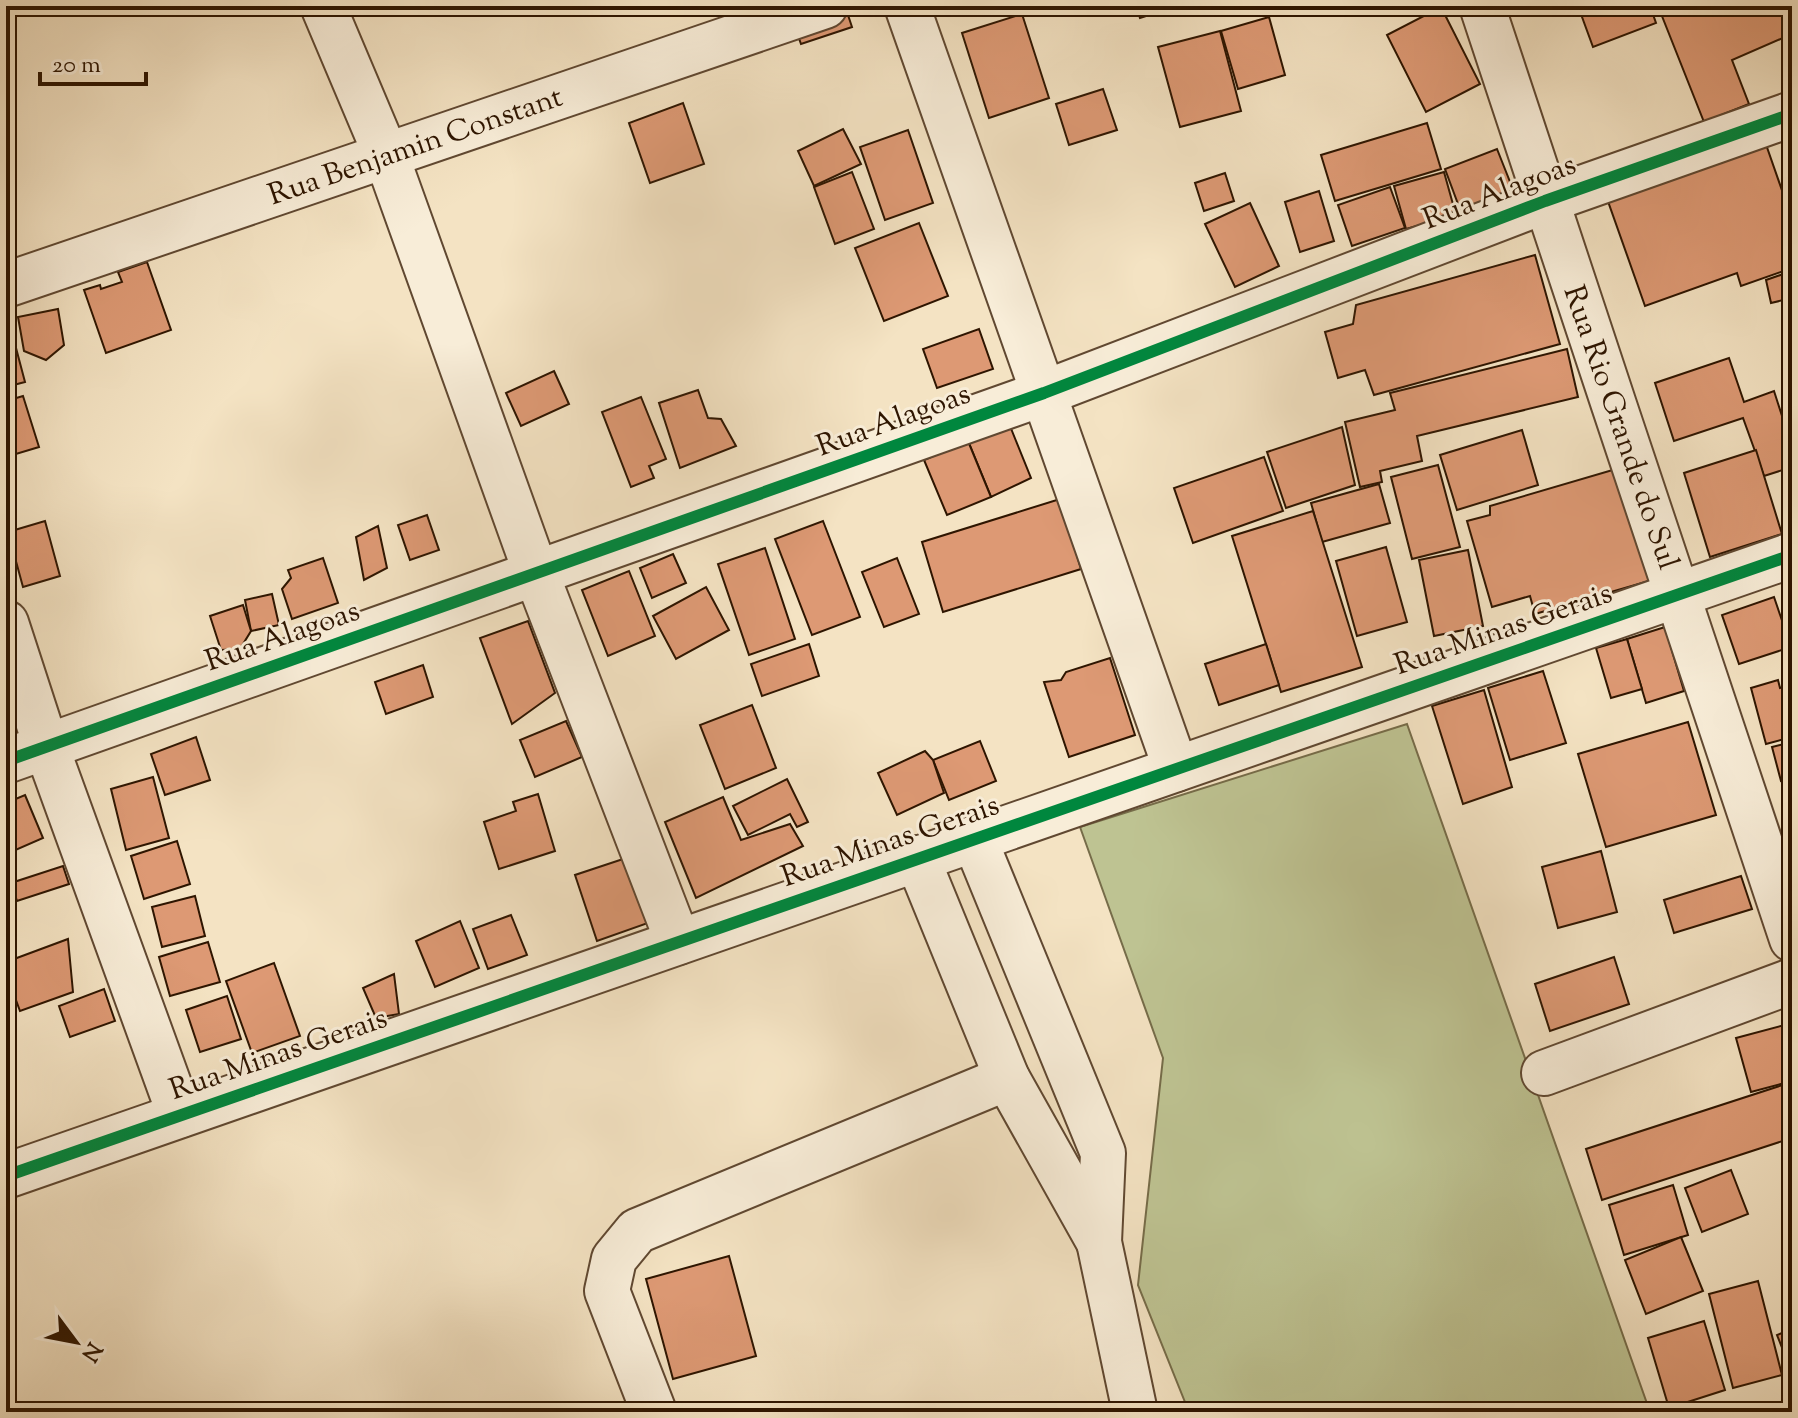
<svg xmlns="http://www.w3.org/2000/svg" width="1798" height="1418" font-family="'Sorts Mill Goudy',serif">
  <rect width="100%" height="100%" fill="#f4e3c3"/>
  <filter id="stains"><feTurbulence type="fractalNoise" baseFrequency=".0025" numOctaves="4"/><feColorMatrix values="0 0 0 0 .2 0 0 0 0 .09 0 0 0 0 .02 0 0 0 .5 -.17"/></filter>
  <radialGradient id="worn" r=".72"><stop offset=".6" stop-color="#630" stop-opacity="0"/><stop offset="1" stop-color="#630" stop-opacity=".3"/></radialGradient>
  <polygon fill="#bec392" stroke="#766c49" stroke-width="2" points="1407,724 1650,1412 1189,1412 1138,1285 1163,1058 1080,827"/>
  <g fill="#dd9974" stroke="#2e1500" stroke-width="2">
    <polygon points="1136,6 1177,6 1140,18"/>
    <polygon points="1578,6 1650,6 1656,23 1593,47"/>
    <polygon points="1658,6 1792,6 1792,34 1732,60 1749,104 1704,122"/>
    <polygon points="1441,7 1480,84 1426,112 1387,35"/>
    <polygon points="846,9 852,27 801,44 795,27"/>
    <polygon points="1022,14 1049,98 989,118 962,33"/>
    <polygon points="1269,17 1285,75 1238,89 1221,31"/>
    <polygon points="1220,31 1241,111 1180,127 1158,47"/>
    <polygon points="1103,89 1117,130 1069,145 1056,104"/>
    <polygon points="683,103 704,164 650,183 629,123"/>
    <polygon points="1427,123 1441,169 1335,201 1321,155"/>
    <polygon points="843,129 861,164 814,186 798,151"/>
    <polygon points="908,130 933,203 885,220 860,147"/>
    <polygon points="1762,133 1792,219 1792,268 1741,286 1737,273 1645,306 1604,190"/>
    <polygon points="1497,149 1514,192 1461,212 1445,169"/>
    <polygon points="852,172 874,229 835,244 814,187"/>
    <polygon points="1444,172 1456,215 1406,229 1394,186"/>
    <polygon points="1225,173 1234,201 1204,211 1195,183"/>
    <polygon points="1390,187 1405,228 1352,246 1338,205"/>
    <polygon points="1319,191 1334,241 1300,252 1285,202"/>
    <polygon points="1250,203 1279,266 1235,287 1205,224"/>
    <polygon points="919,223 948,296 884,321 855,248"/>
    <polygon points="1535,255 1560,344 1374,395 1365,370 1338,378 1325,332 1353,324 1356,305"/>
    <polygon points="147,262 171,330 106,353 84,290 100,285 101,289 122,282 118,272"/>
    <polygon points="1792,271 1792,298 1771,303 1766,280"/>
    <polygon points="58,309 64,345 46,360 24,351 18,317"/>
    <polygon points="11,329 25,382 6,387 6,331"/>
    <polygon points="979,329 993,369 937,388 923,349"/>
    <polygon points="1567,349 1578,397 1417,436 1422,461 1380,471 1382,482 1360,487 1345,422 1395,410 1390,393"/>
    <polygon points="1729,358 1744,402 1774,391 1792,447 1792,467 1764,476 1743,418 1674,441 1655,383"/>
    <polygon points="554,371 569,404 521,426 506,393"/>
    <polygon points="698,390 708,418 721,419 736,446 680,468 659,403"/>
    <polygon points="23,396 39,447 6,457 6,401"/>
    <polygon points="641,397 666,459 649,466 654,478 631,487 602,412"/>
    <polygon points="1010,426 1031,478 991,497 968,441"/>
    <polygon points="1342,427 1355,485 1286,508 1267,452"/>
    <polygon points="1522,430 1538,485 1457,510 1440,455"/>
    <polygon points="968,441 991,497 947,515 924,460"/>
    <polygon points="1756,450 1782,534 1710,557 1684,473"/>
    <polygon points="1264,457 1283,511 1193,543 1174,488"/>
    <polygon points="1438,465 1460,547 1412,559 1391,477"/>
    <polygon points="1616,469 1649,581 1535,614 1530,596 1492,607 1467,521 1490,515 1490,506"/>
    <polygon points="1379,484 1390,523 1322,542 1311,503"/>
    <polygon points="1060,499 1081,569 943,612 922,542"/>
    <polygon points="1313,511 1362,667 1281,692 1232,536"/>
    <polygon points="427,515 439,550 410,560 398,525"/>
    <polygon points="45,521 60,576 23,587 8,532"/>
    <polygon points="823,521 860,617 812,635 775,539"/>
    <polygon points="378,526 387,568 364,580 356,537"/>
    <polygon points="1386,547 1407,622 1357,636 1336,561"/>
    <polygon points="765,548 795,639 749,655 718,564"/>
    <polygon points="1468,550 1483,626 1434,636 1419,560"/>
    <polygon points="673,554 686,583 652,598 640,568"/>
    <polygon points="323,558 338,603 292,619 282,589 291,578 288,570"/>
    <polygon points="897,558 919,614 884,627 862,572"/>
    <polygon points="629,571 655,636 608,656 582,590"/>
    <polygon points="706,587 729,630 676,659 653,616"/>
    <polygon points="272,594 279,625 251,631 245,600"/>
    <polygon points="1774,597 1791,647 1739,664 1722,615"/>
    <polygon points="243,605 251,631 240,649 221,650 210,616"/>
    <polygon points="528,621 555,693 512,724 480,638"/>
    <polygon points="1665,627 1684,691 1646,703 1627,639"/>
    <polygon points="1627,639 1642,689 1611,698 1596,648"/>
    <polygon points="809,644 819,676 762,696 751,664"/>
    <polygon points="1266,644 1279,685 1219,705 1205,664"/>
    <polygon points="1110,658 1135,735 1069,757 1044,682 1061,680 1066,672"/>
    <polygon points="423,665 433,697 386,714 375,682"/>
    <polygon points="1543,671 1566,743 1510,760 1488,688"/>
    <polygon points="1778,680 1780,688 1792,684 1792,737 1766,744 1751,688"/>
    <polygon points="1484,690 1512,787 1463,804 1432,706"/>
    <polygon points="752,705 776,768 725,789 700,725"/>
    <polygon points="566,721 582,757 535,777 520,740"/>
    <polygon points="1688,722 1716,815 1606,847 1578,754"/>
    <polygon points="196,737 210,780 165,795 151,754"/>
    <polygon points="980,741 996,781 949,800 933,760"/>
    <polygon points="1792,742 1792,778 1781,781 1772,747"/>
    <polygon points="925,751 933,760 944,793 897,815 878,773"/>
    <polygon points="153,777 169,838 126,850 111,789"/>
    <polygon points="787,779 808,822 797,827 790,814 748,835 733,806"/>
    <polygon points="538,794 555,851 499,869 484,822 516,811 513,802"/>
    <polygon points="25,795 43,838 11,852 6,841 6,803"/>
    <polygon points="723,797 741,840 790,824 803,846 696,898 665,822"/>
    <polygon points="177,841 190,884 144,899 131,856"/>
    <polygon points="1601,851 1617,912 1558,928 1542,867"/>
    <polygon points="626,858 648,923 597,941 575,875"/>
    <polygon points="63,866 69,884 17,901 11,883"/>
    <polygon points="1741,876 1752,909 1674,933 1664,900"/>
    <polygon points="195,896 205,936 162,947 152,907"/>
    <polygon points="511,915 527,955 488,969 473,929"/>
    <polygon points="460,921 479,968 435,987 416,941"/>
    <polygon points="68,939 73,992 20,1011 6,973 6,962"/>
    <polygon points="208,942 220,982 170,996 159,957"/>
    <polygon points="1614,957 1629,1004 1550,1031 1535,984"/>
    <polygon points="274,963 300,1036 252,1053 226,981"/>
    <polygon points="394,974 399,1014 376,1018 363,988"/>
    <polygon points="104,989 115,1021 70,1037 59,1006"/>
    <polygon points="227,996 241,1039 200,1052 186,1010"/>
    <polygon points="1792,1023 1792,1081 1751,1092 1736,1038"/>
    <polygon points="1792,1082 1792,1138 1602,1200 1586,1149"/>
    <polygon points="1731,1170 1748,1214 1702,1232 1685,1188"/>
    <polygon points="1673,1185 1688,1235 1624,1255 1609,1205"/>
    <polygon points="1681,1237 1703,1291 1646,1314 1625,1260"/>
    <polygon points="729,1256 756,1356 673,1379 646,1279"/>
    <polygon points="1758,1281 1782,1375 1733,1388 1709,1294"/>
    <polygon points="1704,1321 1725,1390 1669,1408 1648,1338"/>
    <polygon points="1792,1329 1792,1373 1777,1335"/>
  </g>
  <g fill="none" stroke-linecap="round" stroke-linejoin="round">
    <g stroke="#604831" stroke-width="48">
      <g id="minor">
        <polyline points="323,6 386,155 536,573 678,942"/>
        <polyline points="907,6 1176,769"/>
        <path d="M1482 6C1583 318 1690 627 1792 939"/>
        <polyline points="6,285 825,6"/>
        <polyline points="6,623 46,746 180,1115"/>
        <polyline points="6,761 1044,393 1545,201 1792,114"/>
        <polyline points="974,838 1103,1153 1099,1242 1135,1412"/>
        <polyline points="917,858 1007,1078 1099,1242"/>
        <polyline points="1544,1073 1792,981"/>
        <polyline points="6,1176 1792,555"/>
        <polyline points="654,1412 607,1291 614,1259 637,1231 1007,1078"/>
      </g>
    </g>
    <use href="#minor" stroke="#f8edd8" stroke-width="44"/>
    <g stroke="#f8edd8" stroke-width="17">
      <g id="cycleway">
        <polyline points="6,761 1044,393 1545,201 1792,114"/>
        <polyline points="6,1176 1792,555"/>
      </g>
    </g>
    <use href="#cycleway" stroke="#00873e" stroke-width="12"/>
  </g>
  <g text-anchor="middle" stroke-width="6" stroke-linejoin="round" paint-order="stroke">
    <g font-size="30" fill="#2e1500" stroke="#f8edd8">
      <text transform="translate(415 145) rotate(-19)" y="10">Rua Benjamin Constant</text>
      <text transform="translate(1499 191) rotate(-21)" y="10">Rua Alagoas</text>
      <text transform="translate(893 419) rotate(-20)" y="10">Rua Alagoas</text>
      <text transform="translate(1622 427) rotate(71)" y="10">Rua Rio Grande do Sul</text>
      <text transform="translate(1503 628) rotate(-19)" y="10">Rua Minas Gerais</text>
      <text transform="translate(282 635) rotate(-19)" y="10">Rua Alagoas</text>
      <text transform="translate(890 840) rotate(-19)" y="10">Rua Minas Gerais</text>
      <text transform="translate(278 1053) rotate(-19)" y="10">Rua Minas Gerais</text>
    </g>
  </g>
  <rect width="1798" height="1418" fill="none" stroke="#f4e3c3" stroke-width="32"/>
  <rect x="8" y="8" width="1782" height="1402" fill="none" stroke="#2e1500" stroke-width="4"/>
  <rect x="16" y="16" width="1766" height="1386" fill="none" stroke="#2e1500" stroke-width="2"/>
  <g transform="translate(76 1342) rotate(122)" stroke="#f8edd8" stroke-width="6" paint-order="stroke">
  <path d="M0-6L14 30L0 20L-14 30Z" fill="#2e1500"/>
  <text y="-12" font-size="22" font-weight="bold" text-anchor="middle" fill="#2e1500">N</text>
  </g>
  <path d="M40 72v12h106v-12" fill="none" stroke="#2e1500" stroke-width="4"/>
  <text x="52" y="72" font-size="24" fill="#2e1500" stroke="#f8edd8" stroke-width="6" paint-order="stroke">20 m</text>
  <rect width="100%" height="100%" filter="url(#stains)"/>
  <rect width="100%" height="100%" fill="url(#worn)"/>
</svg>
